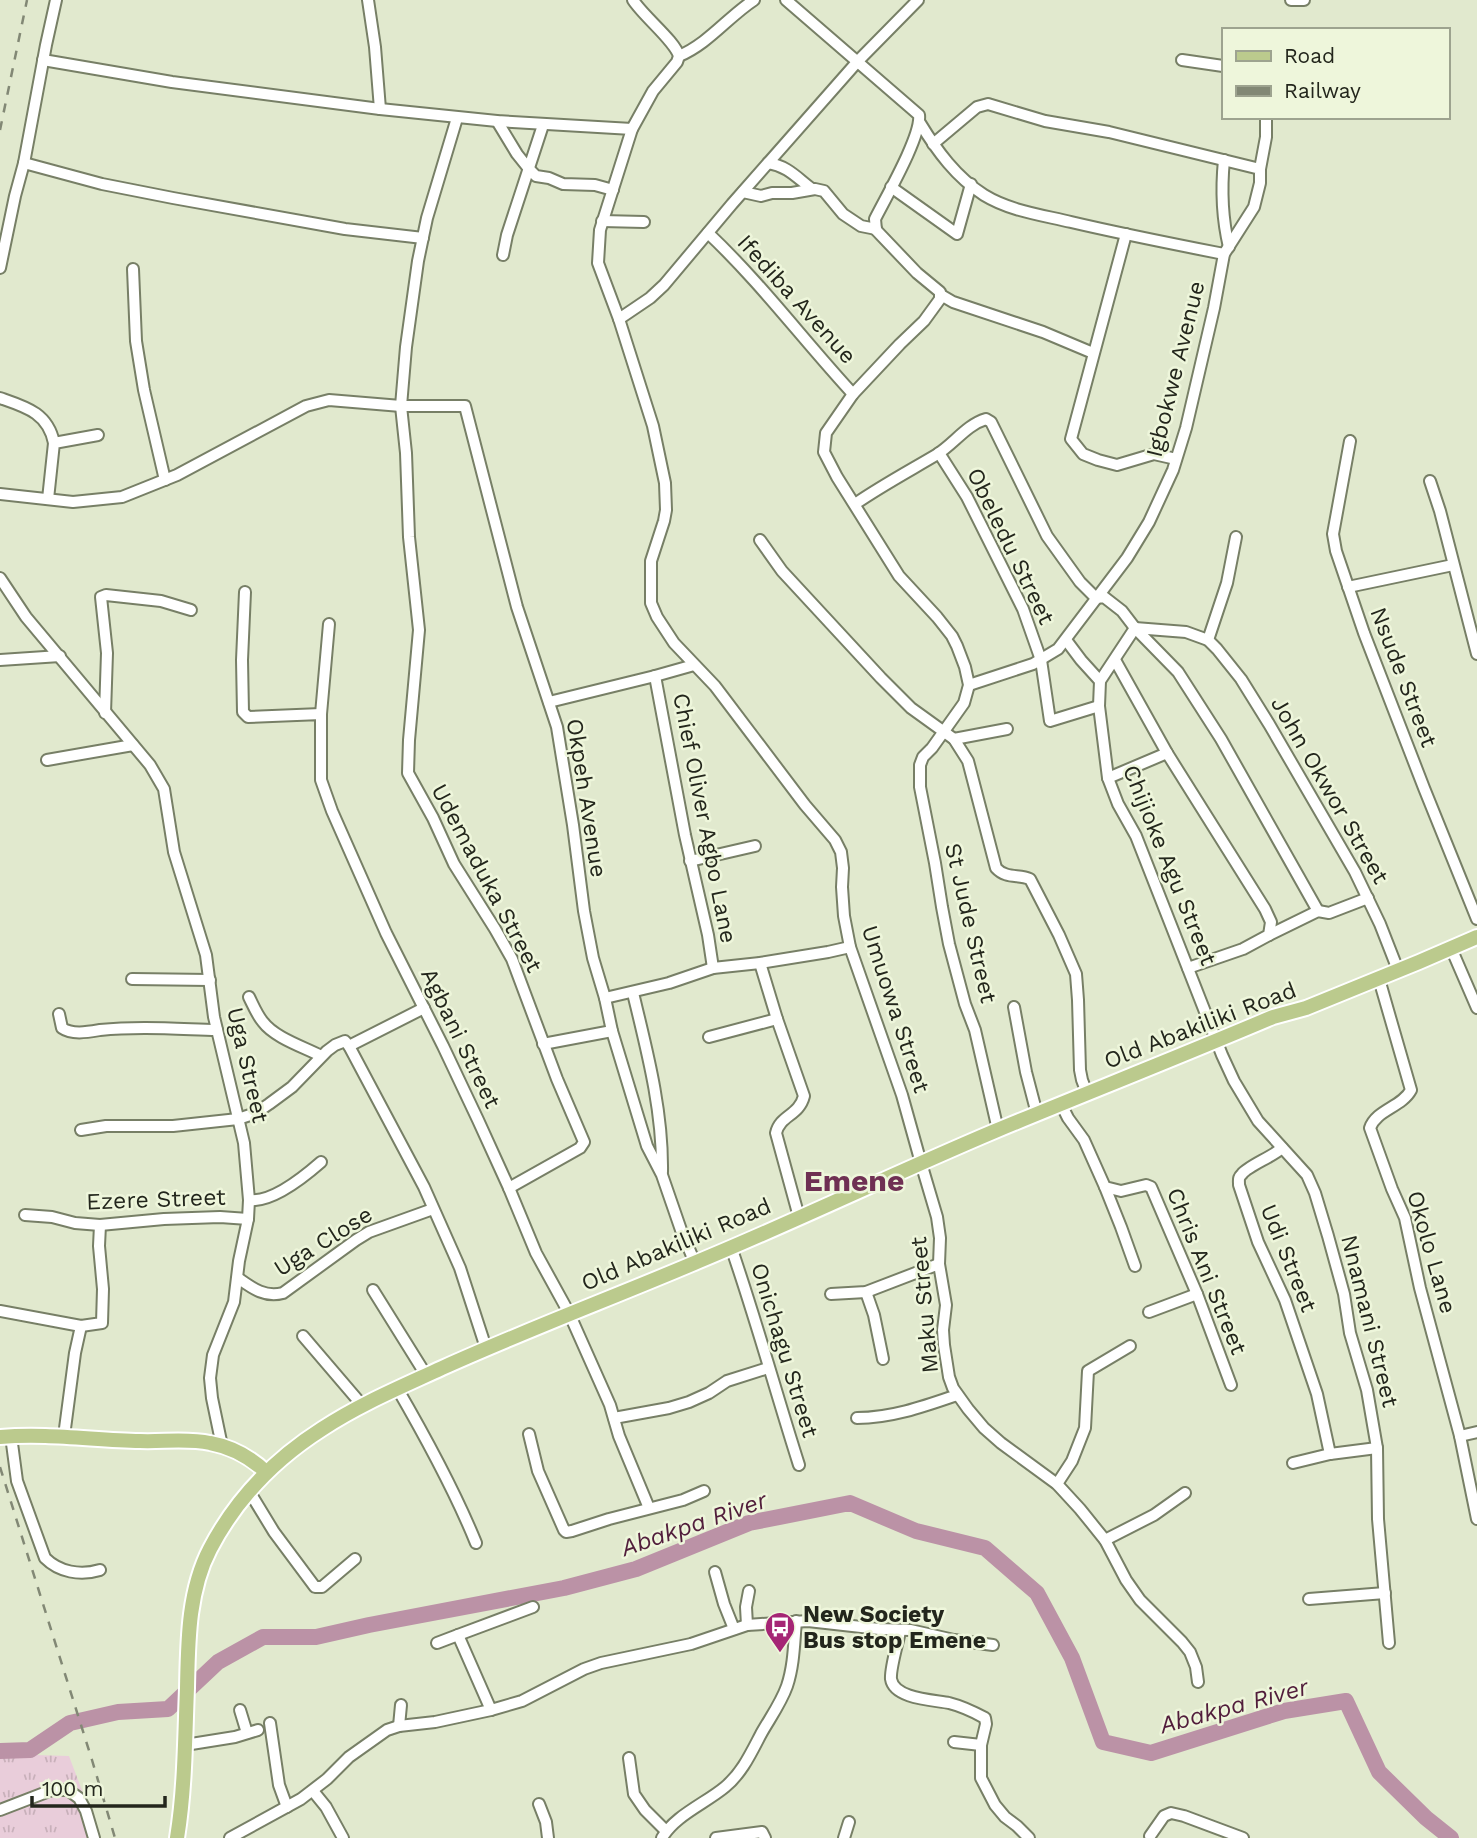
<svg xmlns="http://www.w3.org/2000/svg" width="1477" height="1838" font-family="'Work Sans',sans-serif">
  <defs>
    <pattern id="grass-tufts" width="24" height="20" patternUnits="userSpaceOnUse" patternTransform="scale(1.75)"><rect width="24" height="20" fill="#e9cdda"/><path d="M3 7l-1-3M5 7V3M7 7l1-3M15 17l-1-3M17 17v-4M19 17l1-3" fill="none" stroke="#c8b0ba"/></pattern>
  </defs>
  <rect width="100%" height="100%" fill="#e1e9ce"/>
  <polygon fill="url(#grass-tufts)" points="0,1754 69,1756 100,1838 0,1838"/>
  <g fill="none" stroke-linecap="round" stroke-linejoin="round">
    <polyline stroke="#bb92a6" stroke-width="16" points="0,1751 30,1750 70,1723 118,1712 168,1709 218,1662 263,1637 316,1637 369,1625 564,1588 636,1569 749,1523 850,1503 916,1531 985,1548 1037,1593 1072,1658 1103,1742 1151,1753 1284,1711 1346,1701 1379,1772 1426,1818 1451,1838"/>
    <g stroke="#777f66" stroke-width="14">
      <g id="minor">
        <polyline points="368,0 375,47 380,109"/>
        <path d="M633 0C644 17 675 41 679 56L677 62 653 91 632 129 600 230 598 263 619 319 650 298 664 285 732 204 858 61 918 0"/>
        <path d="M786 0 919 115C922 135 886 197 875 219L876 230 917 273 940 292V299L924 321 900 344 853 394 826 433 824 452 837 477 899 576 937 617 952 636 957 646 965 667 969 685 964 703 932 748 923 757 920 765V787L935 863 942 907 949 944 965 1004 975 1030 998 1130"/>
        <polyline points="1291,0 1304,0"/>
        <path d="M679 56C708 44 728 17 754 0"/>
        <polyline points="43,60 172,82 380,109 497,121 632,129"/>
        <polyline points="1182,60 1223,66"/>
        <polyline points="457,118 427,218 418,261 406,347 401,406 406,453 409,537 419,630 409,740 408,773 433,818 454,864 495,929 512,959 557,1079 584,1142 580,1148 509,1188"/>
        <polyline points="497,121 517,154 529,169 536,176 549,178 563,184 595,185 613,190"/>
        <path d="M920 123C937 151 956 177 984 195 1010 211 1042 215 1071 222 1122 234 1173 244 1224 254"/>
        <polyline points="933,144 977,107 988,104 1045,121 1109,132 1260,169 1260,183 1254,207 1224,254 1214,308 1186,428 1173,470 1149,522 1127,558 1058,649 1033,664 969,685"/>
        <path d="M1224 160C1221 190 1222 218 1229 247"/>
        <polyline points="24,163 102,184 173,198 345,229 423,238"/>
        <path d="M768 163C788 166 797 178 812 189"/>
        <polyline points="1260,169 1266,137 1266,117"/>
        <polyline points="891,187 957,234 971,184"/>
        <polyline points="743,192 761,196 772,193 792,193 815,189 824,191 843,214 861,226 876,229"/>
        <polyline points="602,221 644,222"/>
        <path d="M708 233C761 283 804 341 853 394"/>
        <polyline points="1126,234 1071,439 1083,454 1098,460 1117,465 1154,454 1176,459"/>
        <polyline points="503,255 507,235 543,125"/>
        <polyline points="0,268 15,196 24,163 46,45 56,0"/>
        <polyline points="133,269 136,341 144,390 165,480"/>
        <polyline points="941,295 953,302 1043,332 1093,353"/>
        <polyline points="619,319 653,426 665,483 666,510 664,521 651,561 651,603 657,617 674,643 715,686 805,805 835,840 841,852 843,868 842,887 844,916 850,947 902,1095 921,1163 937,1217 940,1238 939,1264 946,1305 943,1330 944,1345 949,1377 953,1388 968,1409 984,1428 1001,1443 1057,1484 1080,1509 1105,1540 1126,1580 1140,1600 1182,1642 1190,1652 1196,1667 1198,1682"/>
        <path d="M0 398C26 407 48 413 54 443"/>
        <polyline points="1350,441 1333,534 1336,551 1364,633 1424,788 1477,919"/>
        <polyline points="939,453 967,497 1023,609 1041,660 1050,721 1099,706"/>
        <polyline points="1430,481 1440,511 1477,654"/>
        <polyline points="0,494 73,502 122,497 177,475 306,406 329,400 401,406 465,406 517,607 557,727 573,825 584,911 593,958 605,998 612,1031 647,1146 662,1175 681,1230 695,1263"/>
        <polyline points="48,499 54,443 98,435"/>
        <path d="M855 504C881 486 909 471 936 455 954 444 966 425 986 419L991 422 1047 536 1080 582 1096 598 1104 597 1122 611 1135 628 1178 672 1221 739 1318 911"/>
        <path d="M760 540 782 571 881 678 911 708 954 739 968 761 996 868C1006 879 1019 874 1030 879L1059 935 1076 974 1078 1000 1080 1070 1082 1080 1087 1093"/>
        <polyline points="0,578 26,617 150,765 164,789 174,852 206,955 214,1017 244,1143 249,1200 248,1219 239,1261 234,1302 213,1355 210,1378 212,1398 222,1446"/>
        <polyline points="1348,587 1453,565"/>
        <polyline points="245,592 242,660 243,712 248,717 321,714 321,780 332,811 386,933 443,1046 478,1120 509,1188 536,1253 569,1313 610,1405 619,1436 649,1508"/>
        <polyline points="1135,628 1100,681 1099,706 1108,778 1118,804 1136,836 1222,1055 1234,1081 1258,1121 1307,1175 1315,1193 1328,1236 1344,1294 1350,1333 1367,1390 1377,1448 1378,1519 1389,1643"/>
        <polyline points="1135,628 1186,632 1208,640 1217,649 1241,679 1269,724 1355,872 1380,924 1398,970"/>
        <polyline points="1066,640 1081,660 1100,681"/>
        <polyline points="1208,640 1227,583 1236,537"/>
        <polyline points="0,660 60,656"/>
        <polyline points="1115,660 1167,753 1265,909 1271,922 1269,935 1243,949 1188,968"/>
        <polyline points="655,676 685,835 708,935 713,968"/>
        <polyline points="549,702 655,676 694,665"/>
        <polyline points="105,713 107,653 101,597 106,595 161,601 191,610"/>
        <polyline points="321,714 329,624"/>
        <polyline points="954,739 1007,729"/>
        <polyline points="47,760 133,745"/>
        <polyline points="1108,778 1167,753"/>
        <polyline points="690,861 755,846"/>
        <polyline points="1269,935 1318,911 1329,913 1368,898"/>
        <polyline points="1451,948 1477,1008"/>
        <path d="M760 963 777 1019 804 1096C799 1116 780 1115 776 1133L799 1217"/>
        <polyline points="132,979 210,980"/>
        <path d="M1379 979 1411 1090C1402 1107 1376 1110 1370 1128L1392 1189 1405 1218 1420 1288 1460 1436 1477 1519"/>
        <path d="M633 993C647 1051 663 1111 662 1172"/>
        <path d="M249 997C253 1005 257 1015 263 1022 275 1038 304 1047 321 1056"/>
        <polyline points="605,998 669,983 713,968 760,963 828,952 850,947"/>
        <polyline points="1014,1007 1026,1072 1037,1114"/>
        <path d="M59 1014 62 1028C72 1035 88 1032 100 1030 139 1026 178 1029 217 1030"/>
        <polyline points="709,1037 777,1019"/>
        <polyline points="543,1044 612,1031"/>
        <polyline points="349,1046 424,1187 460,1268 486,1348"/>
        <polyline points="1061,1104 1068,1118 1084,1140 1105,1187 1121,1191 1146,1185 1151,1187 1197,1294 1231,1385"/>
        <polyline points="81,1130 106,1126 173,1126 238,1119 256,1113 269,1104 292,1087 327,1051 335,1045 345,1041 349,1046 424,1008"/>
        <path d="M1282 1148C1272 1157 1248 1166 1242 1174 1238 1178 1239 1179 1239 1185L1258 1242 1285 1300 1317 1394 1330 1454"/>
        <polyline points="1105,1187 1121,1227 1135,1266"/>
        <path d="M249 1200C272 1203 305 1176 321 1162"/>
        <polyline points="25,1215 52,1217 75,1223 100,1225 164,1219 220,1217 248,1219"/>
        <path d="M731 1247C756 1319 776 1393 799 1465"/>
        <path d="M238 1278C252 1288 265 1298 283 1293L356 1240 369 1232 433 1209"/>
        <polyline points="373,1290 426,1375"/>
        <polyline points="866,1292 874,1315 883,1359"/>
        <polyline points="831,1294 866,1292 939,1264"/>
        <polyline points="0,1311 81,1326 102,1323 103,1289 99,1246 100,1225"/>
        <polyline points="1149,1312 1197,1294"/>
        <polyline points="303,1336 362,1405"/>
        <path d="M397 1388C426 1438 454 1489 476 1543"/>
        <polyline points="614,1418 669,1408 689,1402 709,1393 727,1381 768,1368"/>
        <path d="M857 1418C892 1418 925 1406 957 1395"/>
        <polyline points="529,1434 538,1471 564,1530 566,1532 572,1531 609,1519 683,1500 704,1491"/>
        <path d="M11 1436 17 1481 45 1558C59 1572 80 1576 100 1570"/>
        <polyline points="64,1436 75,1353 81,1326"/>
        <polyline points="1460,1436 1477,1432"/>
        <polyline points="1293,1463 1330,1454 1377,1448"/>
        <polyline points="1057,1484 1072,1461 1085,1428 1088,1371 1130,1346"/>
        <polyline points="249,1491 274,1532 315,1587 322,1587 355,1559"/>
        <polyline points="1105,1540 1154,1515 1185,1493"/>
        <polyline points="715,1572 724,1604 734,1629"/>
        <polyline points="1309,1599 1385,1593"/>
        <polyline points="747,1625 746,1607 749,1591"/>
        <path d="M900 1631C898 1643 890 1668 891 1679 894 1699 934 1700 949 1703 961 1706 974 1712 985 1718L986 1724 981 1745V1778L995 1805 1005 1817 1017 1826 1029 1838"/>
        <polyline points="458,1635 533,1607"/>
        <polyline points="437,1643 458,1635 491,1710"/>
        <polyline points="240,1710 247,1733"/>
        <polyline points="270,1723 279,1785 287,1807"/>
        <polyline points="399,1726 401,1705"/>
        <polyline points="954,1742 981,1745"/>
        <polyline points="185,1745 235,1737 258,1730"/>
        <polyline points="629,1758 634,1794 645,1810 666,1831"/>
        <polyline points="313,1791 326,1807 343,1838"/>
        <polyline points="539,1804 546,1822 548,1838"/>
        <polyline points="0,1810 52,1790 68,1790 79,1798 86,1811 94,1838"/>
        <polyline points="1150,1836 1164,1816 1171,1813 1184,1816 1243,1838"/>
        <polyline points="230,1838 301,1799 327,1779 349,1757 387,1730 399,1726 435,1722 491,1710 522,1701 584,1669 601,1663 691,1644 747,1625 808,1621 879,1629 910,1630 954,1640 993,1645"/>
        <path d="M662 1838C674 1816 706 1803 725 1787 742 1773 751 1753 761 1734 770 1718 781 1703 787 1686 794 1665 794 1643 796 1621"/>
        <polyline points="716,1838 762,1832 765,1838"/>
        <polyline points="844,1838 849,1822"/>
      </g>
    </g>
    <g stroke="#fff" stroke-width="18">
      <g id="major">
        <path d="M0 1437C47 1433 93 1440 140 1441 163 1442 187 1438 210 1443 232 1447 250 1457 266 1472"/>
        <path d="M177 1838C185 1789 185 1738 187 1688 188 1642 188 1591 210 1549 236 1499 275 1459 322 1429 360 1404 401 1387 442 1368 524 1331 609 1299 692 1264 794 1222 893 1174 995 1131 1087 1093 1181 1056 1273 1017L1306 1008 1419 962 1477 937"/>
      </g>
    </g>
    <use href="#minor" stroke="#fff" stroke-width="10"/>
    <use href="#major" stroke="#bbca8d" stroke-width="14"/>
    <g stroke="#828875" stroke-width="2.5" stroke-dasharray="9 9" stroke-linecap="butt">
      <polyline points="0,130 27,0"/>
      <polyline points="0,1467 92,1760 115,1838"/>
    </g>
  </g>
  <defs>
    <g id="bus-pin" transform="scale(1.575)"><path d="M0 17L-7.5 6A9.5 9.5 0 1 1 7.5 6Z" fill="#a52575" stroke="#eef6db"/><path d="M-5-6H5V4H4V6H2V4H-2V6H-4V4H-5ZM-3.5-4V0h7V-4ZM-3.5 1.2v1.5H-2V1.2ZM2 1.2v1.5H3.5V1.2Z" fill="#fff"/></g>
  </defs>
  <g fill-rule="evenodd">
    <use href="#bus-pin" x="780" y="1627"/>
  </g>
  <g text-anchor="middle" stroke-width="5" stroke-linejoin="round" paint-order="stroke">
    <g font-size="23" fill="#23261c" stroke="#eef6db">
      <text transform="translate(797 299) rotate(48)" y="8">Ifediba Avenue</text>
      <text transform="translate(1175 369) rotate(-76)" y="8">Igbokwe Avenue</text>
      <text transform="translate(1011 546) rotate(64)" y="8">Obeledu Street</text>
      <text transform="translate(1404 677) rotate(69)" y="8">Nsude Street</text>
      <text transform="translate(1330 790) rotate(60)" y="8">John Okwor Street</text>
      <text transform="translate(587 798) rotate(81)" y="8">Okpeh Avenue</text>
      <text transform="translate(705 818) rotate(79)" y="8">Chief Oliver Agbo Lane</text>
      <text transform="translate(1170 865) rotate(68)" y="8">Chijioke Agu Street</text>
      <text transform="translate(487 878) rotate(62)" y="8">Udemaduka Street</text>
      <text transform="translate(971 923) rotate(77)" y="8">St Jude Street</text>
      <text transform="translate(896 1009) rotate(72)" y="8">Umuowa Street</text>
      <text transform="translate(1200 1025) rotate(-21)" y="8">Old Abakiliki Road</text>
      <text transform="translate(461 1038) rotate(64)" y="8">Agbani Street</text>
      <text transform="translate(248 1065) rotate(77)" y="8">Uga Street</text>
      <text transform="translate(156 1199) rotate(-2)" y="8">Ezere Street</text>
      <text transform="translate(323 1241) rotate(-32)" y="8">Uga Close</text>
      <text transform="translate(676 1244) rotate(-23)" y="8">Old Abakiliki Road</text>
      <text transform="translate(1432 1252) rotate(74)" y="8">Okolo Lane</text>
      <text transform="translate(1289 1258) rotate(68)" y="8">Udi Street</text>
      <text transform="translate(1207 1271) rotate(68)" y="8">Chris Ani Street</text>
      <text transform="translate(924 1305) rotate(-95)" y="8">Maku Street</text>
      <text transform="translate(1370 1321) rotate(76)" y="8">Nnamani Street</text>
      <text transform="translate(785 1350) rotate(73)" y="8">Onichagu Street</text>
    </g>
    <g font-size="23" font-weight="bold" fill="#23261c" stroke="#eef6db" text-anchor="start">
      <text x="803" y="1622">New Society<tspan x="803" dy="26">Bus stop Emene</tspan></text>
    </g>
    <g font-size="24" font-style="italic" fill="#511d3b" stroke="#eef6db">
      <text transform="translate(694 1524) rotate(-19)" y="8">Abakpa River</text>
      <text transform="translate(1234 1706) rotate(-15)" y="8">Abakpa River</text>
    </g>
    <g font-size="30" font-weight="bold" fill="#6f3053" stroke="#eef6db">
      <text x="854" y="1191">Emene</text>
    </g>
  </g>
  <rect x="1222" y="28" width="228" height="91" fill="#eef6db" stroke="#9da38f" stroke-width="2"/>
  <rect x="1236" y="51" width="35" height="10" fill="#bbca8d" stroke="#9da38f" stroke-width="2"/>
  <text x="1284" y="63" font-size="21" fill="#23261c">Road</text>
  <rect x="1236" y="86" width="35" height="10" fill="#828875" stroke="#9da38f" stroke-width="2"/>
  <text x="1284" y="98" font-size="21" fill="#23261c">Railway</text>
  <path d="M32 1796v10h133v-10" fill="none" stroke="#23261c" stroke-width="3.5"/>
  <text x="42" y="1796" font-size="21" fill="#23261c" stroke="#eef6db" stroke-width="5" paint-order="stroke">100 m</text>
</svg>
